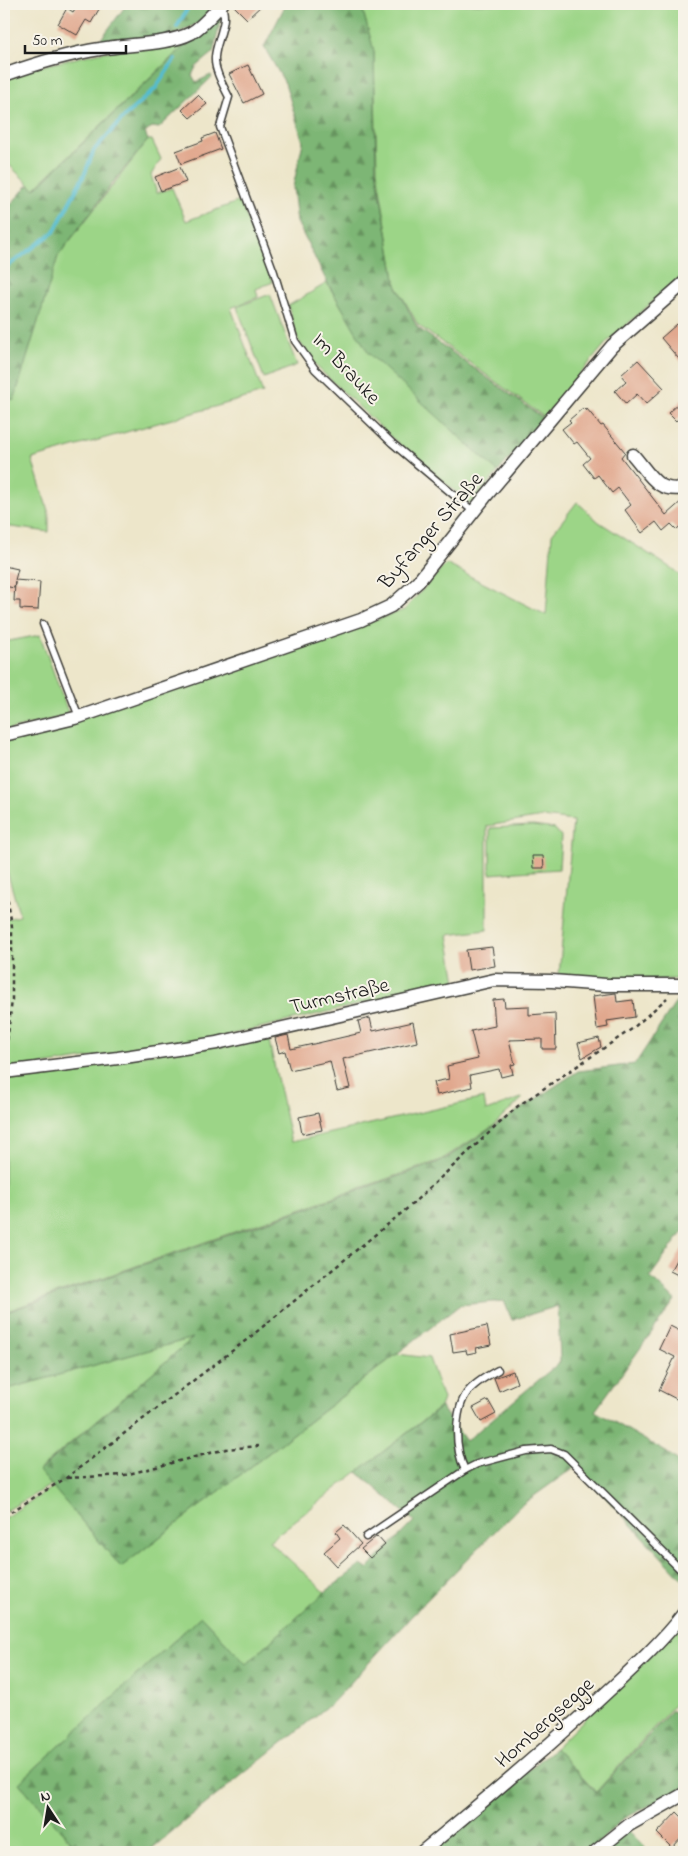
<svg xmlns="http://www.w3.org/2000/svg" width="688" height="1856" font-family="'Indie Flower',sans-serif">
  <defs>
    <pattern id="forest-firs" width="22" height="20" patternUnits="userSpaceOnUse" patternTransform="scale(1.25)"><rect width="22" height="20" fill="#7db674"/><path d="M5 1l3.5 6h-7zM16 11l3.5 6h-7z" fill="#66935e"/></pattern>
  </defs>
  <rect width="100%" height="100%" fill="#f7f3e8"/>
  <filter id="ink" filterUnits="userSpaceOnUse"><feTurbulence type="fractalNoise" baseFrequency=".02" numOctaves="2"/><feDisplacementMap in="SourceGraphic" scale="10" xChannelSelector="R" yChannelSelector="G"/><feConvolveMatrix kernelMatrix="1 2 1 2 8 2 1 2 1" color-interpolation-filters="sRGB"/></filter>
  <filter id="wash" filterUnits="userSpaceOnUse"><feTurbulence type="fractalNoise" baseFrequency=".0096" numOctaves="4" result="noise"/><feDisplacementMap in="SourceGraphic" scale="20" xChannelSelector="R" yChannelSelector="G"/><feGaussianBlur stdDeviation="1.12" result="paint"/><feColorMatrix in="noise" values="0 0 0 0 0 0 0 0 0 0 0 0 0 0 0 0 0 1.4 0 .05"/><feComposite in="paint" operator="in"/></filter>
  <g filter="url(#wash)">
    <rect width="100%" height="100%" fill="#ede6ca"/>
    <g fill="#9cd587" stroke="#5c7852">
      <polygon points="361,4 684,4 684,274 607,342 544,417 418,325 396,285 377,170 374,52"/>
      <polygon points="189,41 34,189 4,160 4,80 28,69 102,52"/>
      <polygon points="148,140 152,140 161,159 151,175 157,193 172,188 186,221 240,201 273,282 256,289 258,297 231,308 263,393 32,459 49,514 49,532 4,526 4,397 14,400 58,256"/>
      <polygon points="327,283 370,354 498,472 471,505 393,439 317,367 298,340 288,306"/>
      <polygon points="270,294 297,365 264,378 237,307"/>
      <polygon points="577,502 599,522 674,570 684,580 684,979 609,980 559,975 573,821 543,817 487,826 487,930 448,935 456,982 211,1039 4,1071 4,919 20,916 4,861 4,739 286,652 404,610 446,564 546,615 552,534"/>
      <polygon points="40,635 69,715 4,731 4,642"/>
      <polygon points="533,826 555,829 561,836 559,869 490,874 490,828"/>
      <polygon points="268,1036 291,1142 484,1098 486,1111 524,1097 492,1127 441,1160 4,1312 4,1076"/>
      <polygon points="193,1338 39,1470 51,1485 4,1512 4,1390"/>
      <polygon points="397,1354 429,1358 443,1399 440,1407 269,1541 325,1592 246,1664 201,1616 19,1783 80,1852 4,1852 4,1518 53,1487 121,1567"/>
      <polygon points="684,1622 684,1694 596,1792 555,1748"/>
    </g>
    <g fill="url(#forest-firs)" stroke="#4c6948">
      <polygon points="127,4 215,4 200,22 175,35 95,47"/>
      <polygon points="286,4 361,4 374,51 376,169 396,285 417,327 543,418 498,472 369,354 327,282 297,222 293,187 303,142 285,83 264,47"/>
      <polygon points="220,12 222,15 213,53 196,67 192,75 196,82 211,75 212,77 159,128 152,127 145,133 148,140 115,180 58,256 14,400 4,397 4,212 28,185 35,189"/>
      <polygon points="684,990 684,1230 650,1277 675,1300 595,1411 666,1452 684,1465 684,1581 576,1466 520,1506 420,1607 333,1702 176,1828 148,1852 80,1852 19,1783 201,1616 246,1664 325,1592 361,1565 367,1569 414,1521 357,1472 441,1407 466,1441 560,1362 558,1306 512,1320 504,1301 460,1305 121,1567 39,1471 193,1338 4,1390 4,1313 442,1161 578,1071 635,1064"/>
      <polygon points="672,1710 684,1721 684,1788 623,1819 589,1852 430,1852 555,1748 596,1793"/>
      <polygon points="627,1829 650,1852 603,1852"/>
    </g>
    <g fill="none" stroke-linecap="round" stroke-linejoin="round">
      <g stroke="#53bcd0" stroke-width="4">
        <polyline points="177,27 190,4"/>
        <polyline points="4,269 54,232 85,173 94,150 126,115 155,89 175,59"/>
      </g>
    </g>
    <g id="blocks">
      <g fill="#e1a88e">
        <polygon points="78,4 102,4 91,23 86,20 77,35 58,24 67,8 73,12"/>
        <polygon points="232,4 263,4 247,19"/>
        <polygon points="248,65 262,94 244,103 229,74"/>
        <polygon points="198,95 207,104 190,118 182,110"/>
        <polygon points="215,133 221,149 181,164 176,151 203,141 202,138"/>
        <polygon points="180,167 186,182 161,191 155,177"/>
        <polygon points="677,324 684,332 684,365 661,338"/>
        <polygon points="638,360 664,388 646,404 637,394 626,404 615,391 626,381 621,375"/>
        <polygon points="684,398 684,413 676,421 668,413"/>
        <polygon points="583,408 586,411 587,409 601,426 603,425 625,452 621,457 666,515 684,499 684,524 677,530 671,524 663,531 656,522 642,533 625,510 631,505 618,488 612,493 598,475 594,478 583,464 590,458 577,442 574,444 562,429 571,422 569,420"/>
        <polygon points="4,566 18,569 15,580 40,582 38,610 20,609 20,601 14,601 15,582 14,588 4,586"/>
        <polygon points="532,856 543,856 544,868 533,868"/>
        <polygon points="492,947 495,966 469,970 466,950"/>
        <polygon points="616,993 617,1002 633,1000 635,1017 607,1021 608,1027 597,1029 593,996"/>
        <polygon points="504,999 505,1007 529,1006 529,1015 555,1013 556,1049 542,1049 542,1039 509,1040 515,1064 511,1065 513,1074 501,1077 499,1069 470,1075 472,1087 437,1095 434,1082 449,1079 447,1066 478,1059 471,1031 495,1026 493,1000"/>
        <polygon points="370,1018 373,1031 413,1022 417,1042 343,1059 350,1088 337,1091 330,1061 290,1070 285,1051 279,1053 275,1038 288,1035 291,1049 318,1043 361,1033 358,1021"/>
        <polygon points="599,1038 601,1047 582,1058 578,1043"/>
        <polygon points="318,1113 322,1130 302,1134 299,1117"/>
        <polygon points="684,1245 684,1278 670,1271"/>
        <polygon points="487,1326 491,1345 476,1348 477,1352 467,1354 466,1350 453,1352 450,1334"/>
        <polygon points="670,1326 684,1333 684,1403 659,1390 675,1357 659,1349"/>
        <polygon points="513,1371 517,1383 499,1391 494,1378"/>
        <polygon points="488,1400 496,1414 481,1422 473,1408"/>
        <polygon points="344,1525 361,1544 337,1566 324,1552 340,1538 336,1532"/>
        <polygon points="377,1536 385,1545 370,1558 361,1549"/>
        <polygon points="677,1812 684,1819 684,1835 672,1848 657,1833"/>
      </g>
    </g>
  </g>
  <g filter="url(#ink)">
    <use href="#blocks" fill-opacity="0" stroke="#3b3a36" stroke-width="1"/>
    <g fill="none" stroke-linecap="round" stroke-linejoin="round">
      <g stroke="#3b3a36" stroke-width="9">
        <g id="service">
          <path d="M221 5C230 20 216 40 215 57 214 70 223 85 229 97L220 127 274 272 295 341 315 369 392 443 474 512"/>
          <polyline points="43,624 79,717"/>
          <path d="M465 1470C459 1458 457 1445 457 1431 458 1396 468 1386 498 1370"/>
          <polyline points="366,1537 465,1470 477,1464 526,1451 551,1449 564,1454 684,1573"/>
        </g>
      </g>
      <g stroke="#3b3a36" stroke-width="15">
        <g id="minor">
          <path d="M4 75C35 64 68 54 100 49 126 44 168 45 191 33 203 26 212 14 222 4"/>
          <path d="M633 455C650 474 656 493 684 488"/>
          <polyline points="4,735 79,717 361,620 391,606 418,582 485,497 612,346 684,283"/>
          <polyline points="4,1072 118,1058 217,1043 494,980 552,981 606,985 684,985"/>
          <path d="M422 1852C479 1805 535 1758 590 1708 622 1678 657 1648 684 1613"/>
          <polyline points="595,1852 629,1825 684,1794"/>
        </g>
      </g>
      <g stroke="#3b3a36" stroke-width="2.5" stroke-dasharray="4 4" stroke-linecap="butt">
        <polyline points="4,877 12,927 12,1000 5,1060"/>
        <polyline points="67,1478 125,1475 226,1449 259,1446"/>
        <polyline points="4,1516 66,1478 249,1338 409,1207 518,1106 632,1029 667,998"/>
      </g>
      <use href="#service" stroke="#fff" stroke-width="6"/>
      <use href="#minor" stroke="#fff" stroke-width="12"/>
    </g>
  </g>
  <g text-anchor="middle" stroke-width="4" stroke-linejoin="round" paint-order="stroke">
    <g font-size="21" fill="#1c1c1c" stroke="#f7f3e8">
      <text transform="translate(347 368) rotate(47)" y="7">Im Brauke</text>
      <text transform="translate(430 530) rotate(-49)" y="7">Byfanger Straße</text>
      <text transform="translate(339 995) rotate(-13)" y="7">Turmstraße</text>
      <text transform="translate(544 1722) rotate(-42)" y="7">Hombergsegge</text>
    </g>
  </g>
  <rect width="688" height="1856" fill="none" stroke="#f7f3e8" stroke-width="20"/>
  <g transform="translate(48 1808) rotate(348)" stroke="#f7f3e8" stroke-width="4" paint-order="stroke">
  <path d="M0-4L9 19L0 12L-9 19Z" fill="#1c1c1c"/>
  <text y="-8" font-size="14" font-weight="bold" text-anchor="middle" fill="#1c1c1c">N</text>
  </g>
  <path d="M25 45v8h101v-8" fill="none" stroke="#1c1c1c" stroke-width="2.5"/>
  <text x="32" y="45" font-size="15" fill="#1c1c1c" stroke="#f7f3e8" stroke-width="4" paint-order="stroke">50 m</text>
</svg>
